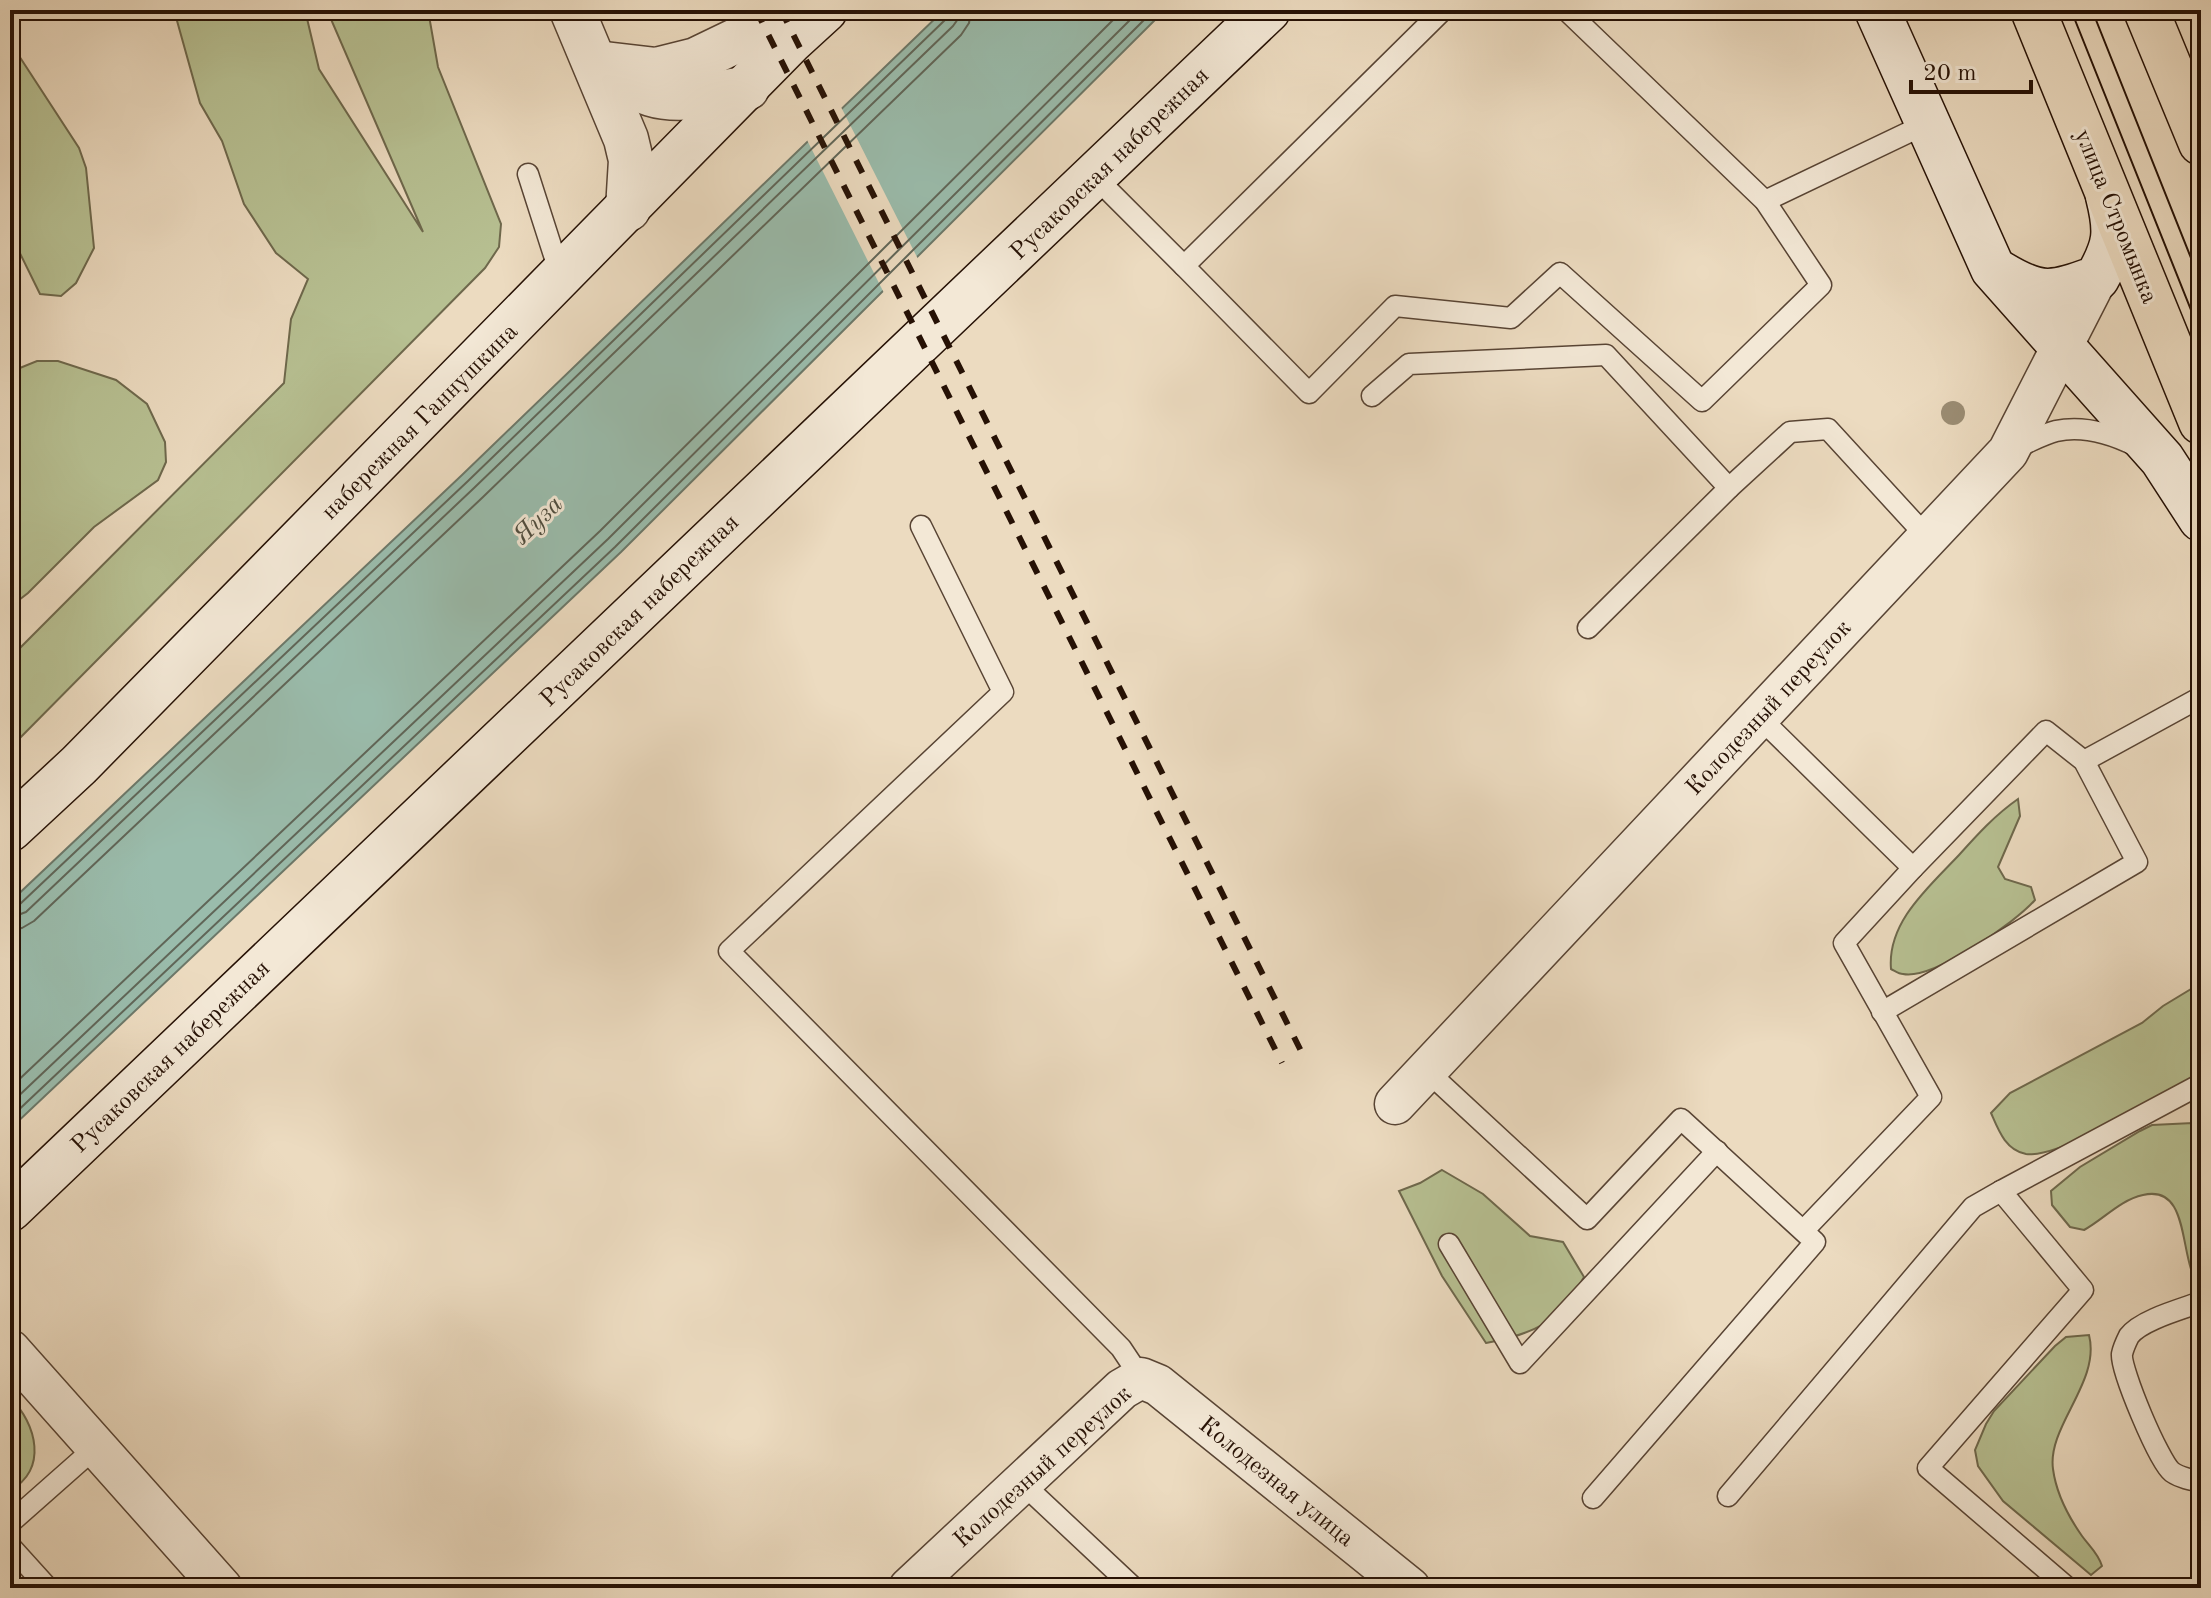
<svg xmlns="http://www.w3.org/2000/svg" width="2211" height="1598" font-family="'Old Standard TT',serif">
  <rect width="100%" height="100%" fill="#ecdbc0"/>
  <filter id="stains"><feTurbulence type="fractalNoise" baseFrequency=".0025" numOctaves="4"/><feColorMatrix values="0 0 0 0 .2 0 0 0 0 .09 0 0 0 0 .02 0 0 0 .5 -.17"/></filter>
  <radialGradient id="worn" r=".72"><stop offset=".6" stop-color="#630" stop-opacity="0"/><stop offset="1" stop-color="#630" stop-opacity=".3"/></radialGradient>
  <g fill="#b7c092" stroke="#6e684c" stroke-width="2">
    <polygon points="174,10 305,10 319,69 423,232 327,10 428,10 438,67 501,224 499,247 485,268 10,748 10,658 284,383 291,319 308,279 276,253 244,204 222,141 200,103"/>
    <polygon points="10,42 79,148 86,168 94,248 76,283 61,296 40,294 10,233"/>
    <polygon points="37,361 58,361 116,380 147,404 165,442 166,462 158,480 94,527 28,593 10,607 10,372"/>
    <path d="M2018 799 2020 816 1998 867 2005 879 2031 887 2035 900C2015 923 1933 980 1903 974 1899 974 1895 971 1891 969 1887 922 1929 887 1959 855 1977 835 1995 815 2018 799Z"/>
    <path d="M2201 983V1076C2167 1094 2060 1159 2026 1154 2005 1150 1998 1129 1991 1113L2010 1093 2142 1023 2163 1006Z"/>
    <path d="M2193 1123 2201 1128V1285C2177 1268 2194 1183 2143 1195 2120 1200 2104 1219 2084 1230L2070 1227 2052 1205 2051 1191 2080 1167 2140 1131 2152 1125Z"/>
    <path d="M1442 1170 1483 1194 1530 1236 1563 1242 1584 1277C1559 1323 1536 1333 1486 1343L1442 1276 1399 1191 1420 1183Z"/>
    <path d="M2089 1335C2101 1382 2047 1426 2053 1469 2056 1492 2068 1516 2082 1536 2090 1547 2098 1553 2102 1566L2091 1575 2003 1501 1978 1466 1975 1450 1986 1424 1994 1411 2055 1346 2066 1337Z"/>
    <path d="M10 1398C37 1423 48 1471 10 1490Z"/>
  </g>
  <polygon fill="#9abcac" stroke="#6c7869" stroke-width="2" points="944,10 1165,10 621,552 10,1129 10,902 462,475"/>
  <polygon fill="#ecdbc0" points="840,105 919,261 885,295 806,138"/>
  <g fill="none" stroke-linecap="round" stroke-linejoin="round">
    <g stroke="#606658" stroke-width="2">
      <polyline points="10,908 19,905 468,481 946,19 949,10"/>
      <polyline points="10,918 26,912 474,488 953,26 958,19 959,10"/>
      <polyline points="10,930 22,928 34,921 483,497 961,35 969,23 971,10"/>
      <polyline points="10,1088 600,531 1123,10"/>
      <polyline points="10,1104 608,539 1140,10"/>
      <polyline points="10,1118 615,547 1154,10"/>
    </g>
    <g stroke="#584434" stroke-width="23">
      <g id="service">
        <polyline points="1443,10 1184,266 1309,393 1395,306 1511,318 1560,273 1702,401 1821,285 1765,201 1566,10"/>
        <polyline points="528,174 561,277"/>
        <polyline points="1095,177 1184,266"/>
        <polyline points="1765,201 1926,124"/>
        <polyline points="1372,396 1409,364 1606,355 1729,488 1790,432 1828,429 1927,537"/>
        <path d="M2015 448C2028 443 2043 434 2056 431 2084 425 2112 434 2136 446"/>
        <polyline points="921,526 1003,692 729,951 1121,1348 1141,1378"/>
        <polyline points="1588,628 1729,488"/>
        <polyline points="1759,717 1913,868 1844,943 1931,1097 1804,1230"/>
        <polyline points="2084,761 2201,697"/>
        <polyline points="1882,1012 2137,862 2084,761 2046,731 1913,868"/>
        <polyline points="1427,1071 1587,1219 1681,1119 1815,1242 1593,1498"/>
        <polyline points="1449,1244 1520,1363 1717,1151"/>
        <path d="M2201 1302C2182 1309 2141 1320 2129 1336 2127 1340 2123 1349 2122 1354 2120 1369 2159 1462 2172 1472 2179 1477 2193 1481 2201 1481"/>
        <polyline points="1022,1483 1134,1588"/>
        <polyline points="1728,1496 1973,1207 2001,1191"/>
        <polyline points="10,1523 96,1447"/>
        <polyline points="10,1546 48,1588"/>
        <polyline points="2068,1588 1928,1468 2083,1290 2001,1191 2201,1084"/>
      </g>
    </g>
    <g stroke="#584434" stroke-width="43">
      <g id="minor">
        <polyline points="1395,1104 2008,452 2097,278"/>
        <polyline points="10,1350 222,1588"/>
        <polyline points="909,1588 1122,1389 1141,1378 1158,1385 1410,1588"/>
      </g>
    </g>
    <g stroke="#584434" stroke-width="47">
      <g id="tertiary">
        <polyline points="572,10 626,139 631,160 628,209"/>
        <polyline points="596,63 656,70 696,60 750,34 764,10"/>
        <path d="M622 78C631 83 641 91 651 94 679 103 719 94 747 88"/>
      </g>
    </g>
    <g stroke="#261105" stroke-width="47">
      <g id="secondary">
        <polyline points="1877,10 1993,269 2162,459 2201,519"/>
        <path d="M2000 273C2041 298 2053 294 2097 278 2116 245 2117 232 2108 196"/>
        <polyline points="10,829 79,765 790,42 825,10"/>
        <polyline points="10,1209 1268,10"/>
      </g>
    </g>
    <g stroke="#261105" stroke-width="47">
      <g id="primary">
        <polyline points="2033,10 2201,422"/>
        <polyline points="2146,10 2201,143"/>
      </g>
    </g>
    <use href="#service" stroke="#f3e8d6" stroke-width="20"/>
    <use href="#minor" stroke="#f3e8d6" stroke-width="40"/>
    <use href="#tertiary" stroke="#f3e8d6" stroke-width="44"/>
    <use href="#secondary" stroke="#f3e8d6" stroke-width="44"/>
    <use href="#primary" stroke="#ecdbc0" stroke-width="44"/>
    <g stroke="#261105" stroke-width="2">
      <polyline points="2071,10 2201,335"/>
      <polyline points="2092,10 2201,283"/>
    </g>
    <g stroke="#261105" stroke-width="6" stroke-dasharray="14 14" stroke-linecap="butt">
      <polyline points="756,10 1282,1063"/>
      <polyline points="781,10 1302,1053"/>
    </g>
  </g>
  <circle fill="#9b8d74" cx="1953" cy="413" r="12"/>
  <g text-anchor="middle" stroke-width="6" stroke-linejoin="round" paint-order="stroke">
    <g font-size="24" fill="#261105" stroke="#f3e8d6">
      <text transform="translate(1109 163) rotate(-44)" y="8">Русаковская набережная</text>
      <text transform="translate(2117 216) rotate(68)" y="8">улица Стромынка</text>
      <text transform="translate(419 421) rotate(-45)" y="8">набережная Ганнушкина</text>
      <text transform="translate(639 610) rotate(-44)" y="8">Русаковская набережная</text>
      <text transform="translate(1768 707) rotate(-47)" y="8">Колодезный переулок</text>
      <text transform="translate(170 1056) rotate(-44)" y="8">Русаковская набережная</text>
      <text transform="translate(1042 1466) rotate(-42)" y="8">Колодезный переулок</text>
      <text transform="translate(1277 1481) rotate(39)" y="8">Колодезная улица</text>
    </g>
    <g font-size="26" font-style="italic" fill="#4f4d3f" stroke="#f3e8d6">
      <text transform="translate(537 519) rotate(-44)" y="9">Яуза</text>
    </g>
  </g>
  <rect width="2211" height="1598" fill="none" stroke="#ecdbc0" stroke-width="40"/>
  <rect x="12" y="12" width="2187" height="1574" fill="none" stroke="#261105" stroke-width="4"/>
  <rect x="20" y="20" width="2171" height="1558" fill="none" stroke="#261105" stroke-width="2"/>
  <path d="M1911 80v12h120v-12" fill="none" stroke="#261105" stroke-width="4"/>
  <text x="1923" y="80" font-size="24" fill="#261105" stroke="#f3e8d6" stroke-width="6" paint-order="stroke">20 m</text>
  <rect width="100%" height="100%" filter="url(#stains)"/>
  <rect width="100%" height="100%" fill="url(#worn)"/>
</svg>
